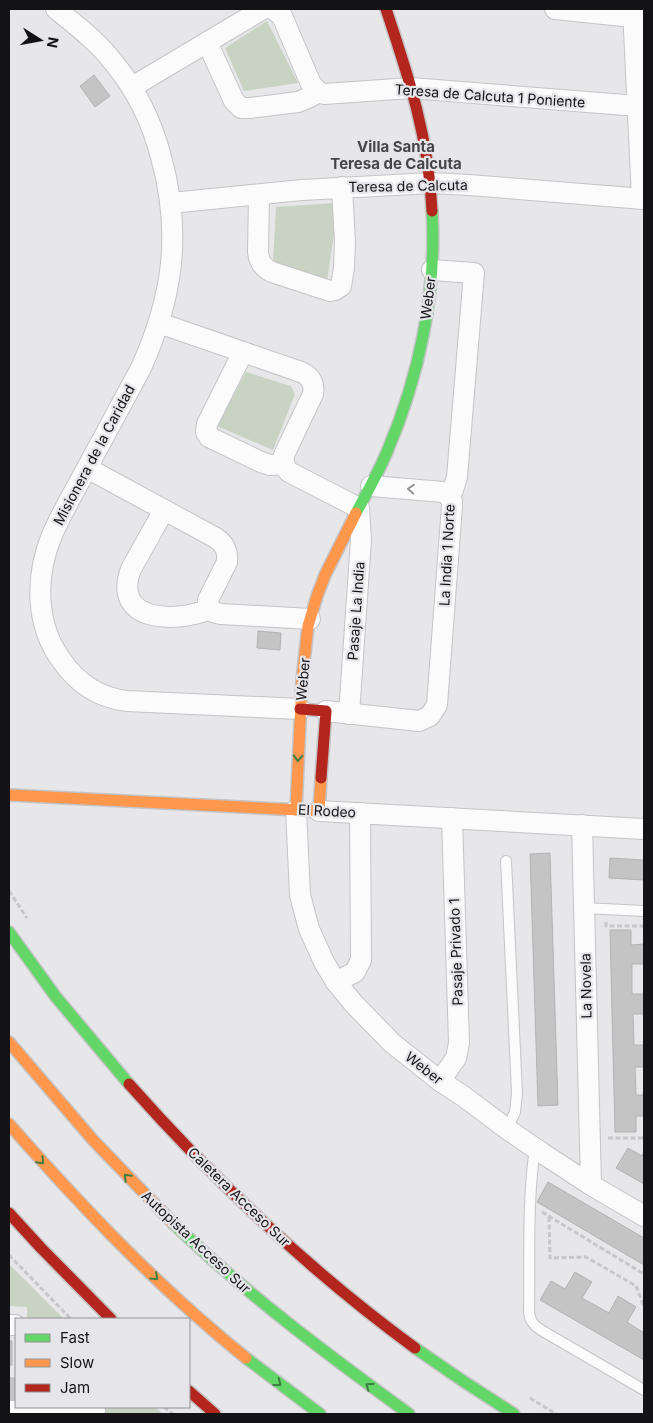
<svg xmlns="http://www.w3.org/2000/svg" width="653" height="1423" font-family="Inter,sans-serif">
  <rect width="100%" height="100%" fill="#e7e7e9"/>
  <g fill="#c8d3c4">
    <polygon points="267,21 298,83 244,91 225,48"/>
    <polygon points="335,203 334,234 327,281 273,261 276,207"/>
    <polygon points="246,372 291,386 295,394 273,450 217,426"/>
    <polygon points="9,1264 64,1319 27,1319 27,1307 9,1306"/>
    <polygon points="104,1407 155,1407 163,1414 103,1414"/>
  </g>
  <g fill="#c4c4c5" stroke="#b2b2b3">
    <polygon points="94,75 110,96 95,107 80,86"/>
    <polygon points="258,631 281,633 280,650 257,648"/>
    <polygon points="550,853 558,1105 538,1106 530,854"/>
    <polygon points="610,858 644,860 644,880 609,878"/>
    <polygon points="610,930 631,930 631,945 644,944 644,964 632,964 632,994 644,994 644,1014 633,1014 634,1045 644,1045 644,1067 635,1067 636,1095 644,1095 644,1116 636,1116 636,1132 615,1132"/>
    <polygon points="628,1148 642,1156 644,1151 644,1184 616,1168"/>
    <polygon points="548,1182 644,1238 644,1265 537,1202"/>
    <polygon points="575,1272 592,1282 582,1298 609,1313 618,1296 636,1307 627,1322 644,1333 644,1360 540,1300 551,1281 565,1289"/>
    <rect x="9" y="1341" width="3" height="24"/>
    <rect x="9" y="1378" width="7" height="24"/>
  </g>
  <g fill="none" stroke-linecap="round" stroke-linejoin="round">
    <g stroke="#c4c3c5" stroke-width="12">
      <g id="lane">
        <polyline points="506,861 517,1093 515,1112 507,1129"/>
        <polyline points="584,908 644,911"/>
        <path d="M535 1148C527 1202 530 1258 529 1313 530 1321 534 1326 541 1330L644 1390"/>
      </g>
    </g>
    <g stroke="#c4c3c5" stroke-width="22">
      <g id="street">
        <path d="M56 9C77 26 98 42 114 63 137 91 152 122 161 157 182 233 173 297 141 368 123 401 105 435 87 468 75 490 62 512 52 535 35 576 35 625 62 661 78 684 100 698 127 701L300 709"/>
        <polyline points="273,9 282,16 311,84 319,92 324,94 411,88 638,106"/>
        <polyline points="555,9 633,17"/>
        <polyline points="633,9 642,199"/>
        <polyline points="207,42 234,101 241,108 250,108 298,102 308,98 319,92"/>
        <polyline points="132,87 263,9"/>
        <path d="M259 195 258 252C259 262 263 268 272 272L330 291 335 290 341 286 344 268 345 242 342 187"/>
        <polyline points="171,203 302,190 431,183 469,185 644,199"/>
        <path d="M159 323 301 372C311 376 315 384 313 394L284 455C283 462 284 467 289 472L359 508 361 540 349 714"/>
        <polyline points="243,352 207,424 206,432 209,437 261,462 270,465 284,464"/>
        <path d="M87 468 216 538C225 544 228 551 227 562L208 600V604L213 612 221 614 310 619"/>
        <polyline points="371,486 443,492 449,496"/>
        <path d="M164 510 131 569C111 623 177 623 210 609"/>
        <polyline points="326,711 419,721 430,716 437,705 452,506 452,501 449,496 453,490 457,477 474,273 432,270"/>
        <polyline points="296,810 300,895 309,929 324,962 336,982 354,1004 392,1043 440,1081 463,1096 507,1129 542,1153 591,1185 644,1216"/>
        <polyline points="319,811 644,829"/>
        <polyline points="582,825 591,1185"/>
        <polyline points="336,982 355,972 361,960 360,813"/>
        <polyline points="440,1081 456,1058 459,1043 452,818"/>
        <polyline points="9,1325 15,1325"/>
        <polyline points="9,1411 95,1410"/>
      </g>
    </g>
    <g stroke="#c4c3c5" stroke-width="14">
      <g id="fast">
        <path d="M356 513C367 493 378 473 387 452 419 377 437 293 432 211"/>
        <polyline points="9,932 56,997 129,1084"/>
        <path d="M173 1223C246 1294 327 1354 409 1414"/>
        <polyline points="415,1348 463,1381 514,1414"/>
        <polyline points="246,1358 320,1414"/>
      </g>
    </g>
    <g stroke="#c4c3c5" stroke-width="14">
      <g id="slow">
        <polyline points="9,795 319,811 321,778"/>
        <polyline points="296,810 302,680 308,626 317,596 325,575 356,513"/>
        <polyline points="9,1042 93,1140 173,1223"/>
        <path d="M9 1124C82 1207 159 1288 246 1358"/>
      </g>
    </g>
    <g stroke="#c4c3c5" stroke-width="14">
      <g id="jam">
        <path d="M386 9C409 78 429 138 432 211"/>
        <polyline points="300,709 326,711 321,778"/>
        <path d="M129 1084C215 1181 310 1271 415 1348"/>
        <polyline points="9,1213 41,1248 111,1319"/>
        <polyline points="189,1391 215,1414"/>
      </g>
    </g>
    <g stroke="#c7c7c8" stroke-width="3" stroke-dasharray="5 2.5" stroke-linecap="butt">
      <polyline points="9,891 27,918"/>
      <polyline points="606,922 606,926 644,926"/>
      <polyline points="608,1138 644,1138"/>
      <polyline points="542,1212 644,1274"/>
      <polyline points="549,1217 550,1258 586,1257 636,1286 644,1306"/>
      <polyline points="9,1255 71,1319"/>
      <polyline points="530,1398 556,1414"/>
      <polyline points="164,1407 173,1414"/>
    </g>
    <use href="#lane" stroke="#fbfbfc" stroke-width="10"/>
    <use href="#street" stroke="#fbfbfc" stroke-width="20"/>
    <use href="#fast" stroke="#63d668" stroke-width="11"/>
    <use href="#slow" stroke="#ff974d" stroke-width="11"/>
    <use href="#jam" stroke="#b3261e" stroke-width="11"/>
  </g>
  <defs><path id="oneway-chevron" d="M-2-3.5L2.5 0L-2 3.5" fill="none" stroke-width="1.6" stroke-linecap="round" stroke-linejoin="round" transform="scale(1.25)"/></defs>
  <use stroke="#939394" href="#oneway-chevron" transform="translate(411 489) rotate(-175)"/>
  <g stroke="#3f7e43">
    <use href="#oneway-chevron" transform="translate(298 758) rotate(92)"/>
    <use href="#oneway-chevron" transform="translate(41 1161) rotate(47)"/>
    <use href="#oneway-chevron" transform="translate(127 1177) rotate(-134)"/>
    <use href="#oneway-chevron" transform="translate(155 1277) rotate(43)"/>
    <use href="#oneway-chevron" transform="translate(278 1383) rotate(37)"/>
    <use href="#oneway-chevron" transform="translate(369 1386) rotate(-144)"/>
  </g>
  <g text-anchor="middle" stroke-width="4.5" stroke-linejoin="round" paint-order="stroke">
    <g font-size="14" fill="#131315" stroke="#e6e6ea">
      <text transform="translate(490 96) rotate(4)" y="5">Teresa de Calcuta 1 Poniente</text>
      <text transform="translate(408 186) rotate(-1)" y="5">Teresa de Calcuta</text>
      <text transform="translate(428 298) rotate(-83)" y="5">Weber</text>
      <text transform="translate(94 455) rotate(-62)" y="5">Misionera de la Caridad</text>
      <text transform="translate(447 555) rotate(-87)" y="5">La India 1 Norte</text>
      <text transform="translate(356 611) rotate(-86)" y="5">Pasaje La India</text>
      <text transform="translate(303 679) rotate(-85)" y="5">Weber</text>
      <text transform="translate(327 811) rotate(3)" y="5">El Rodeo</text>
      <text transform="translate(456 952) rotate(-92)" y="5">Pasaje Privado 1</text>
      <text transform="translate(586 986) rotate(-91)" y="5">La Novela</text>
      <text transform="translate(424 1068) rotate(38)" y="5">Weber</text>
      <text transform="translate(239 1197) rotate(44)" y="5">Caletera Acceso Sur</text>
      <text transform="translate(196 1242) rotate(43)" y="5">Autopista Acceso Sur</text>
    </g>
    <g font-size="15" font-weight="bold" fill="#464649" stroke="#e6e6ea">
      <text x="396" y="152">Villa Santa<tspan x="396" dy="17">Teresa de Calcuta</tspan></text>
    </g>
  </g>
  <rect width="653" height="1423" fill="none" stroke="#131315" stroke-width="20"/>
  <rect x="15" y="1318" width="175" height="90" fill="#e6e6ea" stroke="#929295"/>
  <rect x="25" y="1334" width="25" height="8" fill="#63d668" stroke="#929295"/>
  <text x="60" y="1343" font-size="15" fill="#131315">Fast</text>
  <rect x="25" y="1359" width="25" height="8" fill="#ff974d" stroke="#929295"/>
  <text x="60" y="1368" font-size="15" fill="#131315">Slow</text>
  <rect x="25" y="1384" width="25" height="8" fill="#b3261e" stroke="#929295"/>
  <text x="60" y="1393" font-size="15" fill="#131315">Jam</text>
  <g transform="translate(40 40) rotate(101)" stroke="#e6e6ea" stroke-width="4" paint-order="stroke">
  <path d="M0-4L9 19L0 12L-9 19Z" fill="#131315"/>
  <text y="-8" font-size="14" font-weight="bold" text-anchor="middle" fill="#131315">N</text>
  </g>
</svg>
